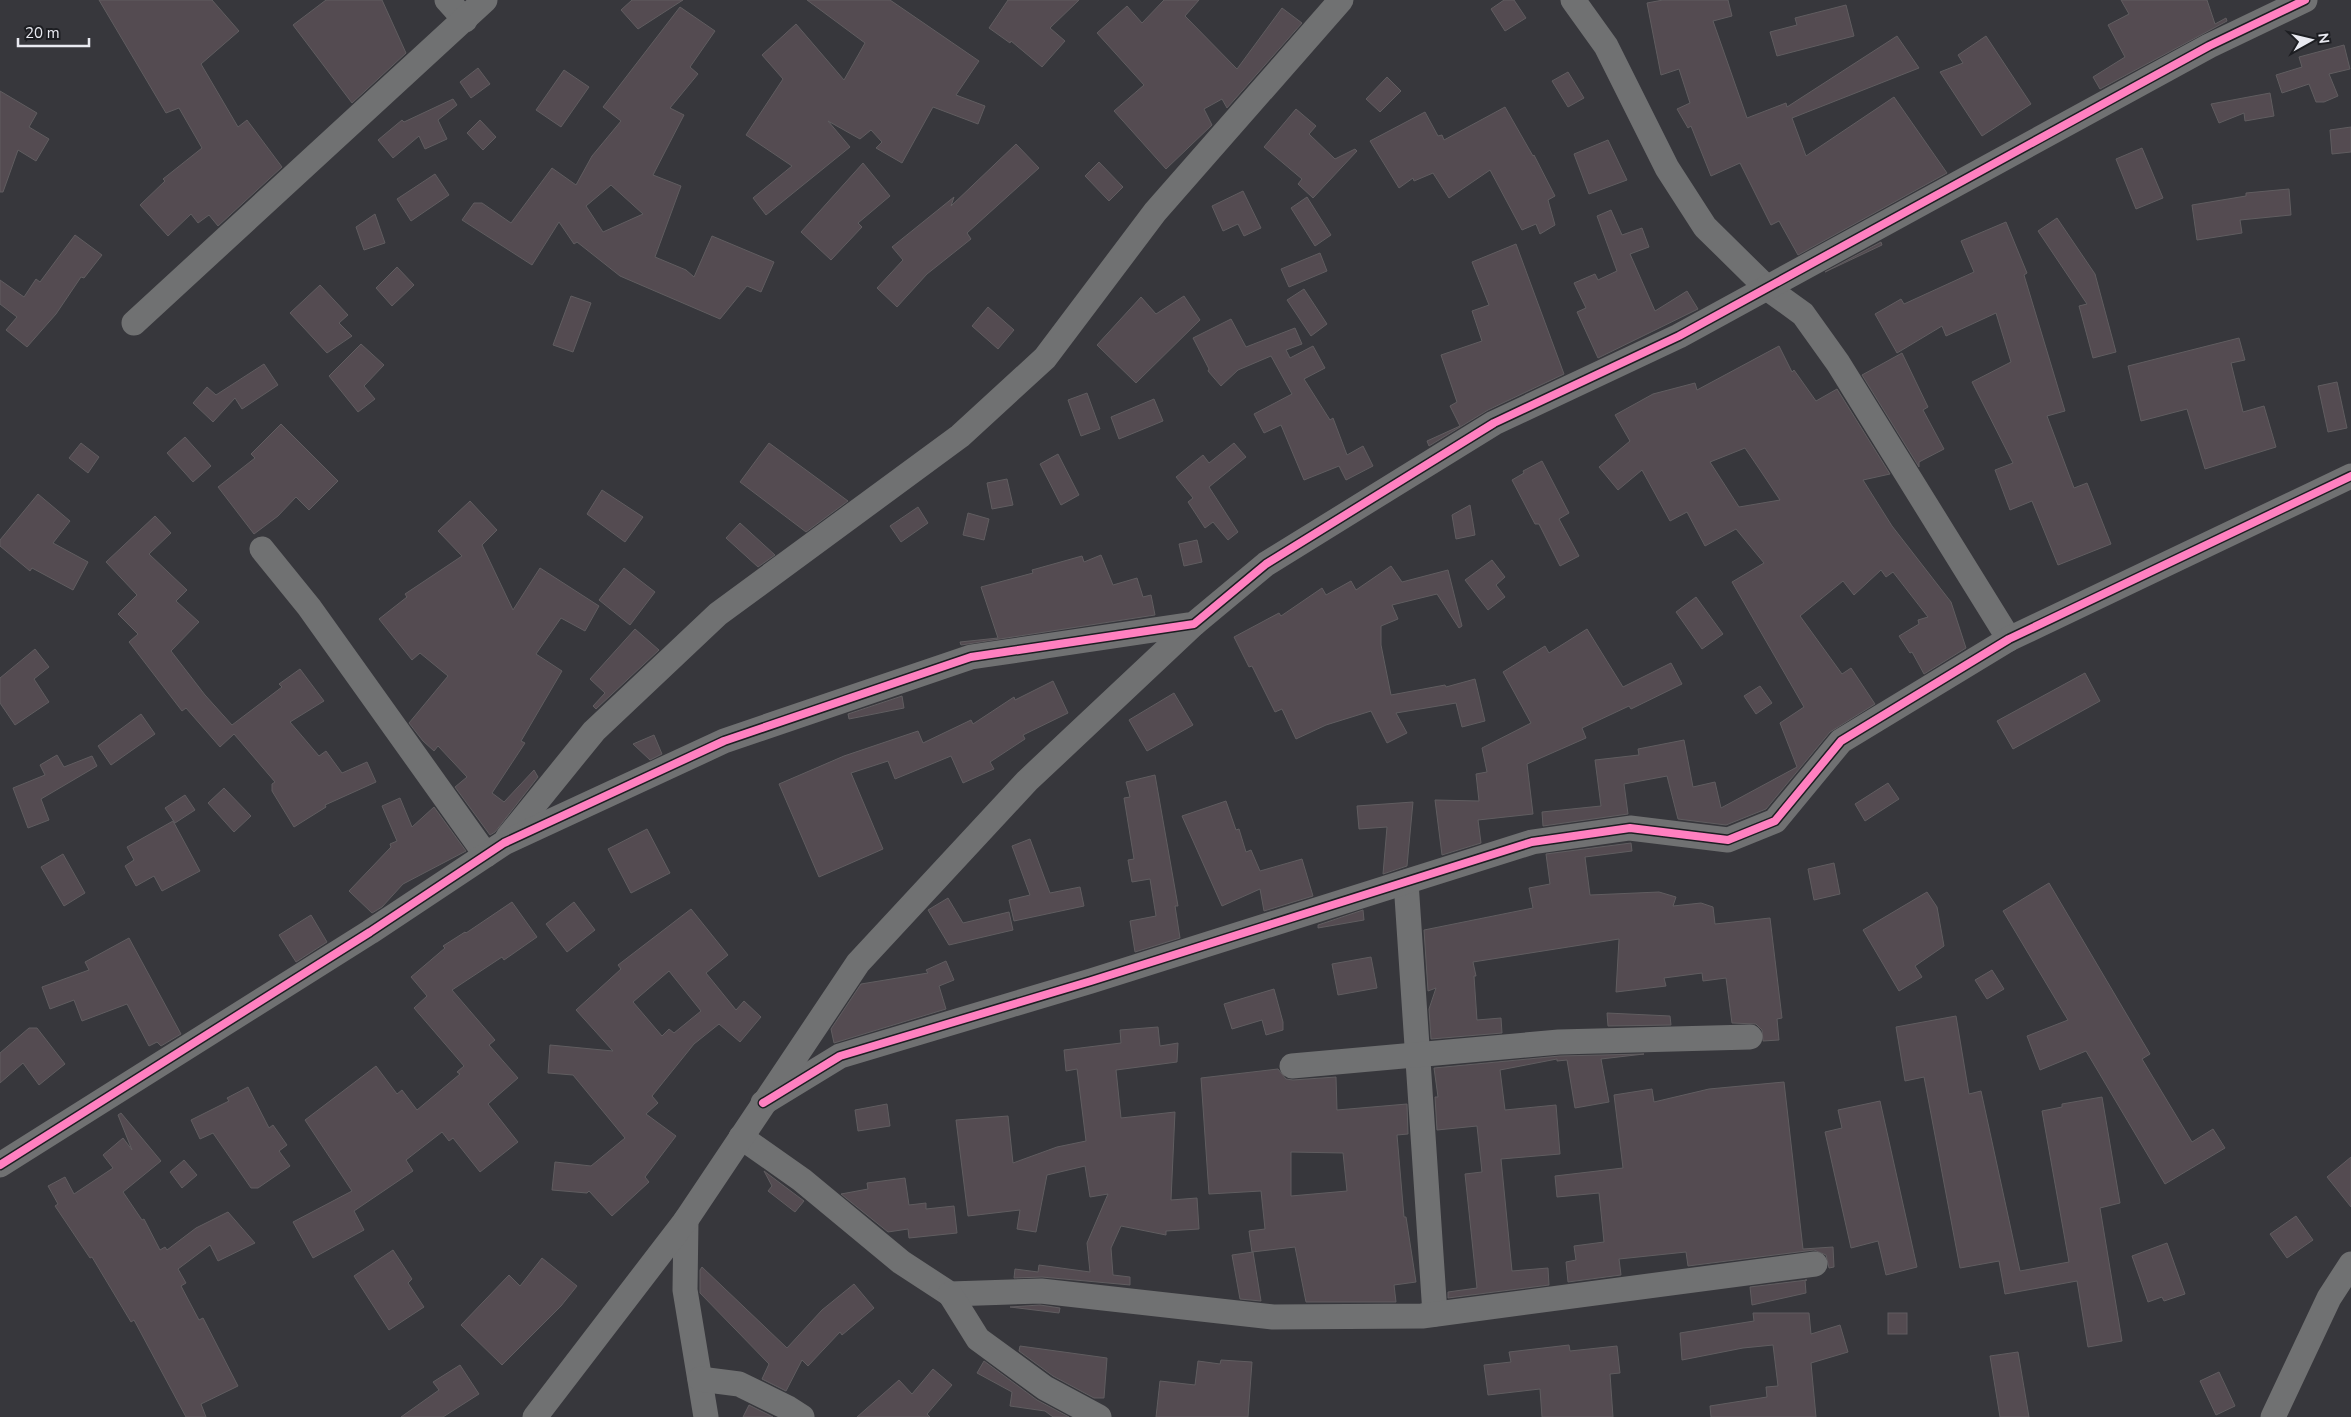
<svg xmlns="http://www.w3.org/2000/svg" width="2351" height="1417" font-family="'Nunito Sans',sans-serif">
  <rect width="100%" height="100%" fill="#37373c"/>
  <g fill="#544b51" stroke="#605d60" fill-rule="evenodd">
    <polygon points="99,0 212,0 239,31 201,64 238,127 247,120 282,167 218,226 209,215 198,223 191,214 168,236 140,205 165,181 163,179 202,148 179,108 166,113"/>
    <polygon points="326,0 382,0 406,53 352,103 293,25"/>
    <polygon points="632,0 683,0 638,29 621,10"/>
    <polygon points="807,0 890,0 979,61 956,95 985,106 978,124 933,107 902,163 876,148 882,142 871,130 860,139 828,121 850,147 766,215 753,198 792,166 746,135 783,79 762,55 796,24 844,80 865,43"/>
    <polygon points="1008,0 1079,0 1050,28 1065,41 1042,67 1011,41 1010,43 989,28"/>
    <polygon points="1164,0 1199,0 1185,16 1237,69 1282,8 1302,23 1227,108 1222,99 1204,109 1212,125 1166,169 1114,111 1144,85 1097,33 1127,6 1142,23"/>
    <polygon points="1504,0 1514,0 1526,18 1505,31 1491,9"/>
    <polygon points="1663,0 1728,0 1732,16 1713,21 1747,118 1786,103 1787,107 1897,36 1919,68 1792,118 1806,156 1894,97 1947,173 1798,255 1779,221 1771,225 1740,163 1711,176 1691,126 1688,128 1677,109 1690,103 1679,69 1661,75 1647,3"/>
    <polygon points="2121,0 2207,0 2215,24 2226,18 2227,21 2100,89 2093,77 2125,57 2108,25 2129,14"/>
    <polygon points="1846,5 1854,36 1777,56 1770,32 1797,25 1795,18"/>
    <path d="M680 7 715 31 690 67 698 74 670 108 684 115 653 175 681 186 655 257 686 270 694 277 712 236 774 262 761 292 747 286 720 319 620 276 577 242 574 244 559 222 532 265 462 220 474 203H482L511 223 552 168 576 185 592 156 621 121 603 107ZM611 185 643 214 603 232 586 206Z"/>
    <polygon points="1986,36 2031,104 1982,136 1940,72 1963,63 1958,55"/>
    <polygon points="2344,45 2350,69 2329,74 2338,96 2324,102 2316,102 2309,84 2282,93 2276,75 2302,67 2299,57"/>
    <polygon points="478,68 490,84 471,98 460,82"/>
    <polygon points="564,70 589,87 561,127 536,110"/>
    <polygon points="1568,72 1584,98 1568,107 1552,81"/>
    <polygon points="1387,77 1401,91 1380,112 1366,99"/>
    <polygon points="0,91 37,113 29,127 49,139 36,161 18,150 3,192 0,192"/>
    <polygon points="2270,93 2274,116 2245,121 2244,113 2219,123 2211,104"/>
    <polygon points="453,99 457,105 438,120 447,139 425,149 419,136 393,158 378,140 402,120 404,122"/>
    <polygon points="1505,107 1533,156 1534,155 1555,196 1548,200 1555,225 1540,234 1536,224 1522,230 1490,170 1449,198 1433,173 1414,181 1413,178 1399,188 1370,141 1425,112 1438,136 1442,135 1444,140"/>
    <polygon points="1296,109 1316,126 1309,134 1335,159 1355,149 1357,151 1313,198 1298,184 1302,179 1264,147"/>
    <polygon points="480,120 496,137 483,150 467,133"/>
    <polygon points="2351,127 2351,152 2332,154 2330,130"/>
    <polygon points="1608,140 1627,180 1589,194 1574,154"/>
    <polygon points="1016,144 1039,168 967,233 971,239 927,274 897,307 877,288 903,260 892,247 954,197 951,206"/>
    <polygon points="2142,148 2163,198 2136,209 2116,159"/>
    <polygon points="1099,162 1123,187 1109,201 1085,176"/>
    <polygon points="863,163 890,196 858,223 862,227 831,260 801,232"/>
    <polygon points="435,174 449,195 411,221 397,199"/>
    <polygon points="2289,189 2291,215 2240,220 2242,233 2197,240 2192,205 2246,196 2246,193"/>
    <polygon points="1243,191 1261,228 1244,236 1238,224 1223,231 1212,206"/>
    <polygon points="1307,197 1331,235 1315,246 1291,208"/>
    <polygon points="1611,210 1622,235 1642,228 1649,247 1630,254 1655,311 1687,291 1698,309 1598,358 1577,312 1586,308 1574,283 1595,274 1598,280 1617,271 1597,216"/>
    <polygon points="375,214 385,243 364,250 356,227"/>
    <polygon points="2057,218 2095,274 2116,352 2093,358 2079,306 2087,304 2038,231"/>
    <polygon points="2006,222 2027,273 2024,275 2065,411 2047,416 2074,488 2087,483 2111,544 2058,565 2032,501 2010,510 1995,470 2013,463 1972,382 2011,362 1996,313 1946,336 1942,326 1897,353 1875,314 1901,299 1904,304 1974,272 1961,241"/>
    <polygon points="75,235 102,255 84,278 81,277 56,314 27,347 6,330 17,317 0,304 0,280 24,297 36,279 40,282"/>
    <polygon points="1881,242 1882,245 1825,272"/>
    <polygon points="1516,244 1564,374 1488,410 1429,446 1427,441 1460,426 1450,406 1457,402 1441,355 1482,341 1472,311 1489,305 1472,262"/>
    <polygon points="1320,253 1327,271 1289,287 1281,269"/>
    <polygon points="397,267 414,285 392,306 376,288"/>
    <polygon points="320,285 348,315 339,323 352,336 327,353 290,313"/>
    <polygon points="1304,289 1327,324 1311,336 1287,300"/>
    <polygon points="571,296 591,303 573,352 553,345"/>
    <polygon points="1184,296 1200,320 1136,383 1097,345 1141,297 1156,314"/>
    <polygon points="988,307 1014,330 998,349 972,326"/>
    <polygon points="1231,319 1246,347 1295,328 1302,344 1286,350 1290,358 1313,346 1325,368 1304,379 1330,420 1333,418 1347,455 1363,446 1373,466 1346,480 1339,466 1304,480 1281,425 1264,433 1254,414 1292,394 1271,356 1238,370 1221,386 1208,371 1209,369 1193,338"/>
    <polygon points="2239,338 2245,360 2231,363 2243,412 2264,406 2276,447 2205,469 2187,409 2141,421 2128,366"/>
    <polygon points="361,344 384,365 364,386 375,399 358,412 329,376"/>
    <path d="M1779 346 1792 372 1794 370 1816 401 1837 389 1890 474 1863 480 1892 526 1951 602 1966 648 1924 674 1912 652 1910 653 1899 636 1919 624 1918 620 1928 617 1893 572 1886 577 1881 570 1854 595 1843 581 1800 616 1842 674 1851 668 1875 704 1830 732 1766 809 1726 825 1678 819 1667 776 1624 784 1628 814 1543 826 1542 812 1601 806 1595 760 1639 755 1638 749 1684 740 1693 787 1715 782 1721 808 1797 767 1780 723 1804 707 1732 582 1764 563 1736 529 1705 546 1687 512 1670 521 1642 470 1618 490 1599 467 1630 441 1615 415 1653 394 1695 383 1697 390ZM1745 448 1760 470 1780 500 1739 507 1710 462Z"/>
    <polygon points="1902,353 1928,407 1923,410 1944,449 1919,462 1919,467 1862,375"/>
    <polygon points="264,364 278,385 242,409 235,398 213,422 193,403 207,387 216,395"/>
    <polygon points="2337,382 2347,428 2328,432 2318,386"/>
    <polygon points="1087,393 1100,429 1081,436 1068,400"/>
    <polygon points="1154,399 1163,421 1119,439 1111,417"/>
    <polygon points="281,424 338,481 309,510 296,497 278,516 254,534 218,487 255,458 251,454"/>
    <polygon points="185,437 211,466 193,482 167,453"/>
    <polygon points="81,443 99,457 88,473 69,458"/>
    <polygon points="769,443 806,470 848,501 806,532 740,482"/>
    <polygon points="1234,443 1246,457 1209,487 1238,532 1228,540 1213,522 1205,528 1188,502 1193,498 1176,477 1203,455 1209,463"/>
    <polygon points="1058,454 1079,495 1061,505 1040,464"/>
    <polygon points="1542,461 1569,513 1559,519 1579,556 1560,566 1539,524 1535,524 1512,480 1524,473 1523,471"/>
    <polygon points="1007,479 1013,505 992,509 987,483"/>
    <polygon points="602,490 643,517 625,542 587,514"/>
    <polygon points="38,494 70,521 53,543 88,562 73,590 32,568 30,571 0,546 0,540"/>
    <polygon points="470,501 497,530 482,545 513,610 540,568 599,606 585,631 561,618 536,654 562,671 521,741 525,743 492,793 504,802 534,770 538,777 495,832 490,835 455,787 467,777 438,746 434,751 423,741 409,723 448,676 420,653 412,660 379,619 407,597 405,594 462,556 438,531"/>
    <polygon points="1470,505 1475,535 1456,539 1452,515"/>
    <polygon points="918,507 928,523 901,542 890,526"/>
    <polygon points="968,513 989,519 984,540 963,535"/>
    <polygon points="155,516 171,533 149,554 187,590 176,601 199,622 171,651 205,695 232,725 282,687 279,684 300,669 324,701 290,722 319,756 326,751 342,773 367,762 376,782 325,805 326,807 294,827 272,791 272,784 275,782 234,734 220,747 186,708 182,711 129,642 138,634 118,614 137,595 106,562"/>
    <polygon points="740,523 775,555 758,567 726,538"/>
    <polygon points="1197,540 1202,562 1184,566 1179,544"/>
    <polygon points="1101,555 1113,585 1137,578 1143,597 1151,595 1155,615 961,645 960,642 998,638 981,587 1033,573 1032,570 1082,556 1084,562"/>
    <polygon points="1492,560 1505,577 1496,585 1505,597 1488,610 1465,580"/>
    <polygon points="1391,566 1402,582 1448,570 1462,626 1459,628 1437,594 1392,605 1398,619 1381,626 1381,645 1391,695 1445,685 1446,687 1475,679 1485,721 1462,727 1456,703 1396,713 1407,733 1387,743 1371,711 1326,725 1296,739 1282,709 1275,712 1252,666 1249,667 1234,637 1279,613 1281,616 1322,588 1326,595 1351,581 1356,590"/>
    <polygon points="624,568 655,592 630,625 599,600"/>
    <polygon points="1696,597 1723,634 1702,649 1676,612"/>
    <polygon points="635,629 659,650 596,709 593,706 605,693 590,679"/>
    <polygon points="1587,629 1623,687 1671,663 1682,684 1631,709 1629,706 1582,728 1586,738 1527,764 1533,814 1478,820 1481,843 1442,855 1435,800 1479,801 1476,774 1487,772 1482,748 1531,723 1503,672 1545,646 1549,653"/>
    <polygon points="35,649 49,667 34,679 49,702 15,725 0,703 0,678"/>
    <polygon points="2085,673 2100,701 2013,749 1997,721"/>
    <polygon points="1053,681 1068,713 1023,735 1025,739 990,762 994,769 963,783 951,756 895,779 888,761 851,773 883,849 819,877 779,784 844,756 918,731 923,743 971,720 973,724 1014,697 1015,700"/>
    <polygon points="1760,686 1772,703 1756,714 1744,696"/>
    <polygon points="1174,693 1193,725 1147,751 1129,720"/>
    <polygon points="902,696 904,708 849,719 848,714"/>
    <polygon points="141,714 155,734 111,765 98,746"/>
    <polygon points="654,735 662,754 650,760 633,744"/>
    <polygon points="57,755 64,767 92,756 97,766 41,799 49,820 28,828 13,788 45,775 40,765"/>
    <polygon points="1155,775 1178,906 1175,906 1180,938 1135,952 1130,921 1156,916 1150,879 1132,882 1128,860 1134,859 1124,798 1130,797 1126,782"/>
    <polygon points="1888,783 1899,799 1865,821 1855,804"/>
    <polygon points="224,788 251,816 234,832 208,803"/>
    <polygon points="185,795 195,810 175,823 165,808"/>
    <polygon points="400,798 412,827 434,807 466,851 403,884 382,907 372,913 349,891 391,847 390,844 397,841 382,806"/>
    <polygon points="1226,801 1236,830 1239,829 1246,852 1251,850 1260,871 1302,859 1313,896 1264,911 1260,889 1222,906 1182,816"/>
    <polygon points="1413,802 1407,866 1383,874 1387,827 1359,829 1357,806"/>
    <polygon points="173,821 200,871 162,891 154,876 136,886 125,866 134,860 127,847"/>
    <polygon points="647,829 670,873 631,893 608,849"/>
    <polygon points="1030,839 1050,893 1080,887 1084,906 1014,921 1009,900 1030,895 1012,846"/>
    <polygon points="1631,843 1632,851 1585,857 1590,895 1659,892 1676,897 1673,906 1701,903 1713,907 1715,924 1770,918 1782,1018 1777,1019 1779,1040 1763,1041 1762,1030 1756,1024 1732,1023 1726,978 1703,981 1702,973 1664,978 1666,986 1616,992 1619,939 1473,962 1476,976 1474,976 1477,1020 1501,1018 1502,1033 1431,1039 1429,1009 1436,988 1428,991 1424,930 1533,908 1529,888 1550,884 1546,854"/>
    <polygon points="63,854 85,893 64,906 41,867"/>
    <polygon points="1834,863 1840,894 1814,900 1808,869"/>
    <polygon points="2049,883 2150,1054 2142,1059 2192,1142 2213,1129 2225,1148 2165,1184 2086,1051 2040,1070 2027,1036 2068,1020 2003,911"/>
    <polygon points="1927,892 1937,907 1944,946 1915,966 1922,977 1899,991 1863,930"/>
    <polygon points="948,898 963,923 1009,912 1013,930 949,945 928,910"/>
    <polygon points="512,902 537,937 504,960 502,957 452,990 495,1040 489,1045 518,1078 488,1104 518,1142 480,1172 453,1138 449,1141 442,1132 406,1160 413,1171 354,1211 364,1230 313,1258 293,1222 352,1191 305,1120 376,1066 397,1094 402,1090 417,1110 460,1074 457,1072 464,1066 414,1008 427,996 411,977 445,948 443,946 465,932 466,933"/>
    <polygon points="574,902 595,930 567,952 546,924"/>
    <path d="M691 909 728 955 706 973 736 1010 744 1001 761 1017 740 1042 719 1024 694 1044 652 1096 658 1103 646 1114 676 1136 645 1177 649 1182 612 1216 589 1191 587 1193 552 1190 555 1162 591 1166 625 1138 573 1075 548 1073 550 1045 613 1051 576 1010 621 969 618 965ZM669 971 701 1011 674 1033 669 1029 662 1036 633 1002Z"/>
    <polygon points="1363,910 1364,920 1318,928 1318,925"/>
    <polygon points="311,915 327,942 296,962 279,935"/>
    <polygon points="129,938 181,1034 161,1046 157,1042 149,1046 127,1004 82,1021 74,1000 50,1009 42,987 89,970 85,962"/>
    <polygon points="1371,957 1377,988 1338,995 1332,964"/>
    <polygon points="946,961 954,980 939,986 946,1009 834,1043 831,1029 861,984 928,973 926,970"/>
    <polygon points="1992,970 2004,989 1987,999 1975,980"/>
    <polygon points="1274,989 1283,1022 1283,1030 1266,1035 1262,1020 1232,1029 1224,1004"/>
    <polygon points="1607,1013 1670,1016 1671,1025 1608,1026"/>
    <polygon points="1956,1016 1969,1094 1981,1091 2020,1271 2069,1262 2042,1111 2062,1107 2062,1104 2102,1097 2120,1203 2100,1208 2122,1341 2088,1347 2077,1281 2005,1294 1999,1261 1960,1268 1924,1077 1905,1081 1896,1027"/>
    <polygon points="1158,1027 1160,1046 1178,1043 1177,1062 1116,1070 1121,1118 1175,1112 1171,1200 1197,1198 1199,1229 1166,1231 1166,1235 1121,1226 1111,1248 1113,1275 1130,1277 1130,1285 1042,1277 1014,1278 1015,1269 1038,1272 1039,1265 1090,1272 1087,1243 1108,1194 1090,1197 1085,1166 1047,1175 1036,1232 1017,1229 1020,1210 968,1216 956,1120 1008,1116 1013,1163 1057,1147 1086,1141 1077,1069 1066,1071 1064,1050 1121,1043 1120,1030"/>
    <polygon points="29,1028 37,1028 65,1064 39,1085 23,1063 0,1083 0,1053"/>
    <polygon points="1644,1054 1601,1059 1609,1102 1575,1108 1567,1060 1557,1061 1557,1059 1500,1070 1505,1110 1556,1105 1560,1154 1501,1159 1512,1271 1548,1268 1549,1285 1448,1298 1448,1292 1477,1288 1465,1174 1482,1172 1477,1126 1437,1130 1435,1097 1438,1097 1434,1068 1560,1056"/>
    <path d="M1278 1069 1286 1079 1293 1080 1336 1077 1337 1110 1407 1104 1408 1134 1397 1135 1404 1217H1406L1416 1282 1394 1285 1396 1302H1306L1295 1247 1252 1252 1249 1231 1265 1229 1261 1191 1209 1194 1201 1078ZM1291 1152 1343 1153 1347 1191 1291 1196Z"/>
    <polygon points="1784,1082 1803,1249 1833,1247 1834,1267 1829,1268 1826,1255 1814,1250 1688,1266 1686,1252 1619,1259 1621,1275 1568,1282 1566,1262 1576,1260 1574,1246 1604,1242 1599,1193 1557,1197 1555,1176 1623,1168 1614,1095 1652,1089 1654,1102 1709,1089"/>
    <polygon points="248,1087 269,1128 273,1125 287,1145 279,1151 290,1166 258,1188 251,1188 213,1133 200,1139 191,1120 229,1101 227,1098"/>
    <polygon points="1880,1101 1917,1267 1886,1275 1878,1241 1851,1248 1825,1132 1842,1128 1838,1110"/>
    <polygon points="887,1104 890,1126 858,1131 855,1110"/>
    <polygon points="121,1113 161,1161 123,1192 142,1220 144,1219 160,1250 165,1247 167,1250 196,1228 228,1212 255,1243 218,1261 210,1245 178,1269 186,1283 181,1286 199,1320 203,1318 238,1386 201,1404 206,1417 186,1417 134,1320 131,1322 92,1257 90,1258 55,1206 58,1204 48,1186 65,1177 74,1194 113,1168 103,1155 123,1138 132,1150 118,1115"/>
    <polygon points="2351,1157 2351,1207 2327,1177"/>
    <polygon points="184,1160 197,1175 182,1188 170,1172"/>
    <polygon points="764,1171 804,1201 795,1212 768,1191 772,1186"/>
    <polygon points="905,1178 909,1205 926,1203 926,1209 954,1206 957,1233 909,1238 908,1229 888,1232 841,1194 868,1189 867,1183"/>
    <polygon points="2296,1216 2313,1240 2287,1258 2270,1234"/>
    <polygon points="2167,1243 2185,1294 2164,1301 2162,1297 2148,1302 2132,1256"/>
    <polygon points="393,1250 412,1279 408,1283 424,1307 389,1330 354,1276"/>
    <polygon points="1253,1252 1261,1301 1240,1299 1232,1255"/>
    <polygon points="542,1258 577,1286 561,1306 502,1365 461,1325 509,1275 520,1286"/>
    <polygon points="702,1267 787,1348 822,1310 854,1284 874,1308 842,1335 840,1332 808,1366 802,1360 786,1391 762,1379 769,1364 700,1293 700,1270"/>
    <polygon points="1805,1280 1806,1293 1752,1305 1750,1287 1807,1280"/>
    <polygon points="1040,1305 1060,1308 1059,1313 1010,1307"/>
    <polygon points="1753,1313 1809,1313 1811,1334 1840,1325 1848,1352 1811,1363 1816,1417 1711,1417 1710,1406 1767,1397 1766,1387 1778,1386 1773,1345 1743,1348 1682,1360 1680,1333 1754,1321"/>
    <rect x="1888" y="1313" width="19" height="21"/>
    <polygon points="1569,1345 1570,1351 1617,1346 1620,1373 1610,1374 1613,1417 1542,1417 1540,1389 1488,1395 1484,1365 1511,1362 1509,1352"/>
    <polygon points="1020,1346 1107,1358 1104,1398 1094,1398 1053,1376 1019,1351"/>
    <polygon points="2018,1352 2029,1417 2000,1417 1990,1356"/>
    <polygon points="1221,1360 1252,1362 1248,1417 1156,1417 1160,1381 1195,1385 1198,1361 1220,1364"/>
    <polygon points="984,1361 1037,1400 1069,1417 1053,1417 1045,1411 1010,1406 1012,1392 977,1373"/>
    <polygon points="460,1365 479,1394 443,1417 401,1417 439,1390 433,1382"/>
    <polygon points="933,1369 952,1385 927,1414 930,1417 857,1417 899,1380 912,1394"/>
    <polygon points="2219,1372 2235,1406 2216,1415 2200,1381"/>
    <polygon points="749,1405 773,1417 743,1417"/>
  </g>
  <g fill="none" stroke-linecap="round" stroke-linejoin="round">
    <g stroke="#707172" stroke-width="25">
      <polyline points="447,0 465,20"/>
      <polyline points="1573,0 1606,46 1667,168 1705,227 1767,288 1803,314 1838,363 2009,639"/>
      <polyline points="134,323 485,0"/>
      <polyline points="262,549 309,607 486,855"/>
      <polyline points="508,837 594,731 718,614 960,436 1045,358 1155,212 1341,0"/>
      <polyline points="1406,882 1435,1314"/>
      <polyline points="1292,1066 1559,1042 1750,1037"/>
      <polyline points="763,1103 840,1056 1091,981 1532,842 1630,828 1728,840 1775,821 1841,741 2009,639 2351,476"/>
      <polyline points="741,1137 802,1180 901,1262 950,1294 1041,1291 1273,1317 1422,1316 1815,1264"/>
      <polyline points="0,1165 370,932 504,843 724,741 971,657 1194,624 1266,564 1494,423 1679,336 2209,46 2305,0"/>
      <polyline points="686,1220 685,1290 706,1417"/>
      <polyline points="950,1294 978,1339 1045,1388 1099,1417"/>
      <polyline points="700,1379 739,1384 788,1408 802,1417"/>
      <polyline points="535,1417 686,1220 858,963 1027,781 1194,624"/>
      <polyline points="2273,1417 2329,1298 2351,1264"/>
    </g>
    <g stroke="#1d1e22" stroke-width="11">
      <g id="cycleway">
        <polyline points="763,1103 840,1056 1091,981 1532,842 1630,828 1728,840 1775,821 1841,741 2009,639 2351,476"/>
        <polyline points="0,1165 370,932 504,843 724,741 971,657 1194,624 1266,564 1494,423 1679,336 2209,46 2305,0"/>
      </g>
    </g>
    <use href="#cycleway" stroke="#ff80c0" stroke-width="8"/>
  </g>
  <g transform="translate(2311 40) rotate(82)" stroke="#1d1e22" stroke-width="4" paint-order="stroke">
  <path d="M0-4L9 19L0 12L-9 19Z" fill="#e9eaf1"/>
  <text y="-8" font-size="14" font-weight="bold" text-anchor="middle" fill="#e9eaf1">N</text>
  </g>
  <path d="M18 38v8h71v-8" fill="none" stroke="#e9eaf1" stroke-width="2.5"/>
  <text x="25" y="38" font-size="15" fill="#e9eaf1" stroke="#1d1e22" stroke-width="4" paint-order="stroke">20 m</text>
</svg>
